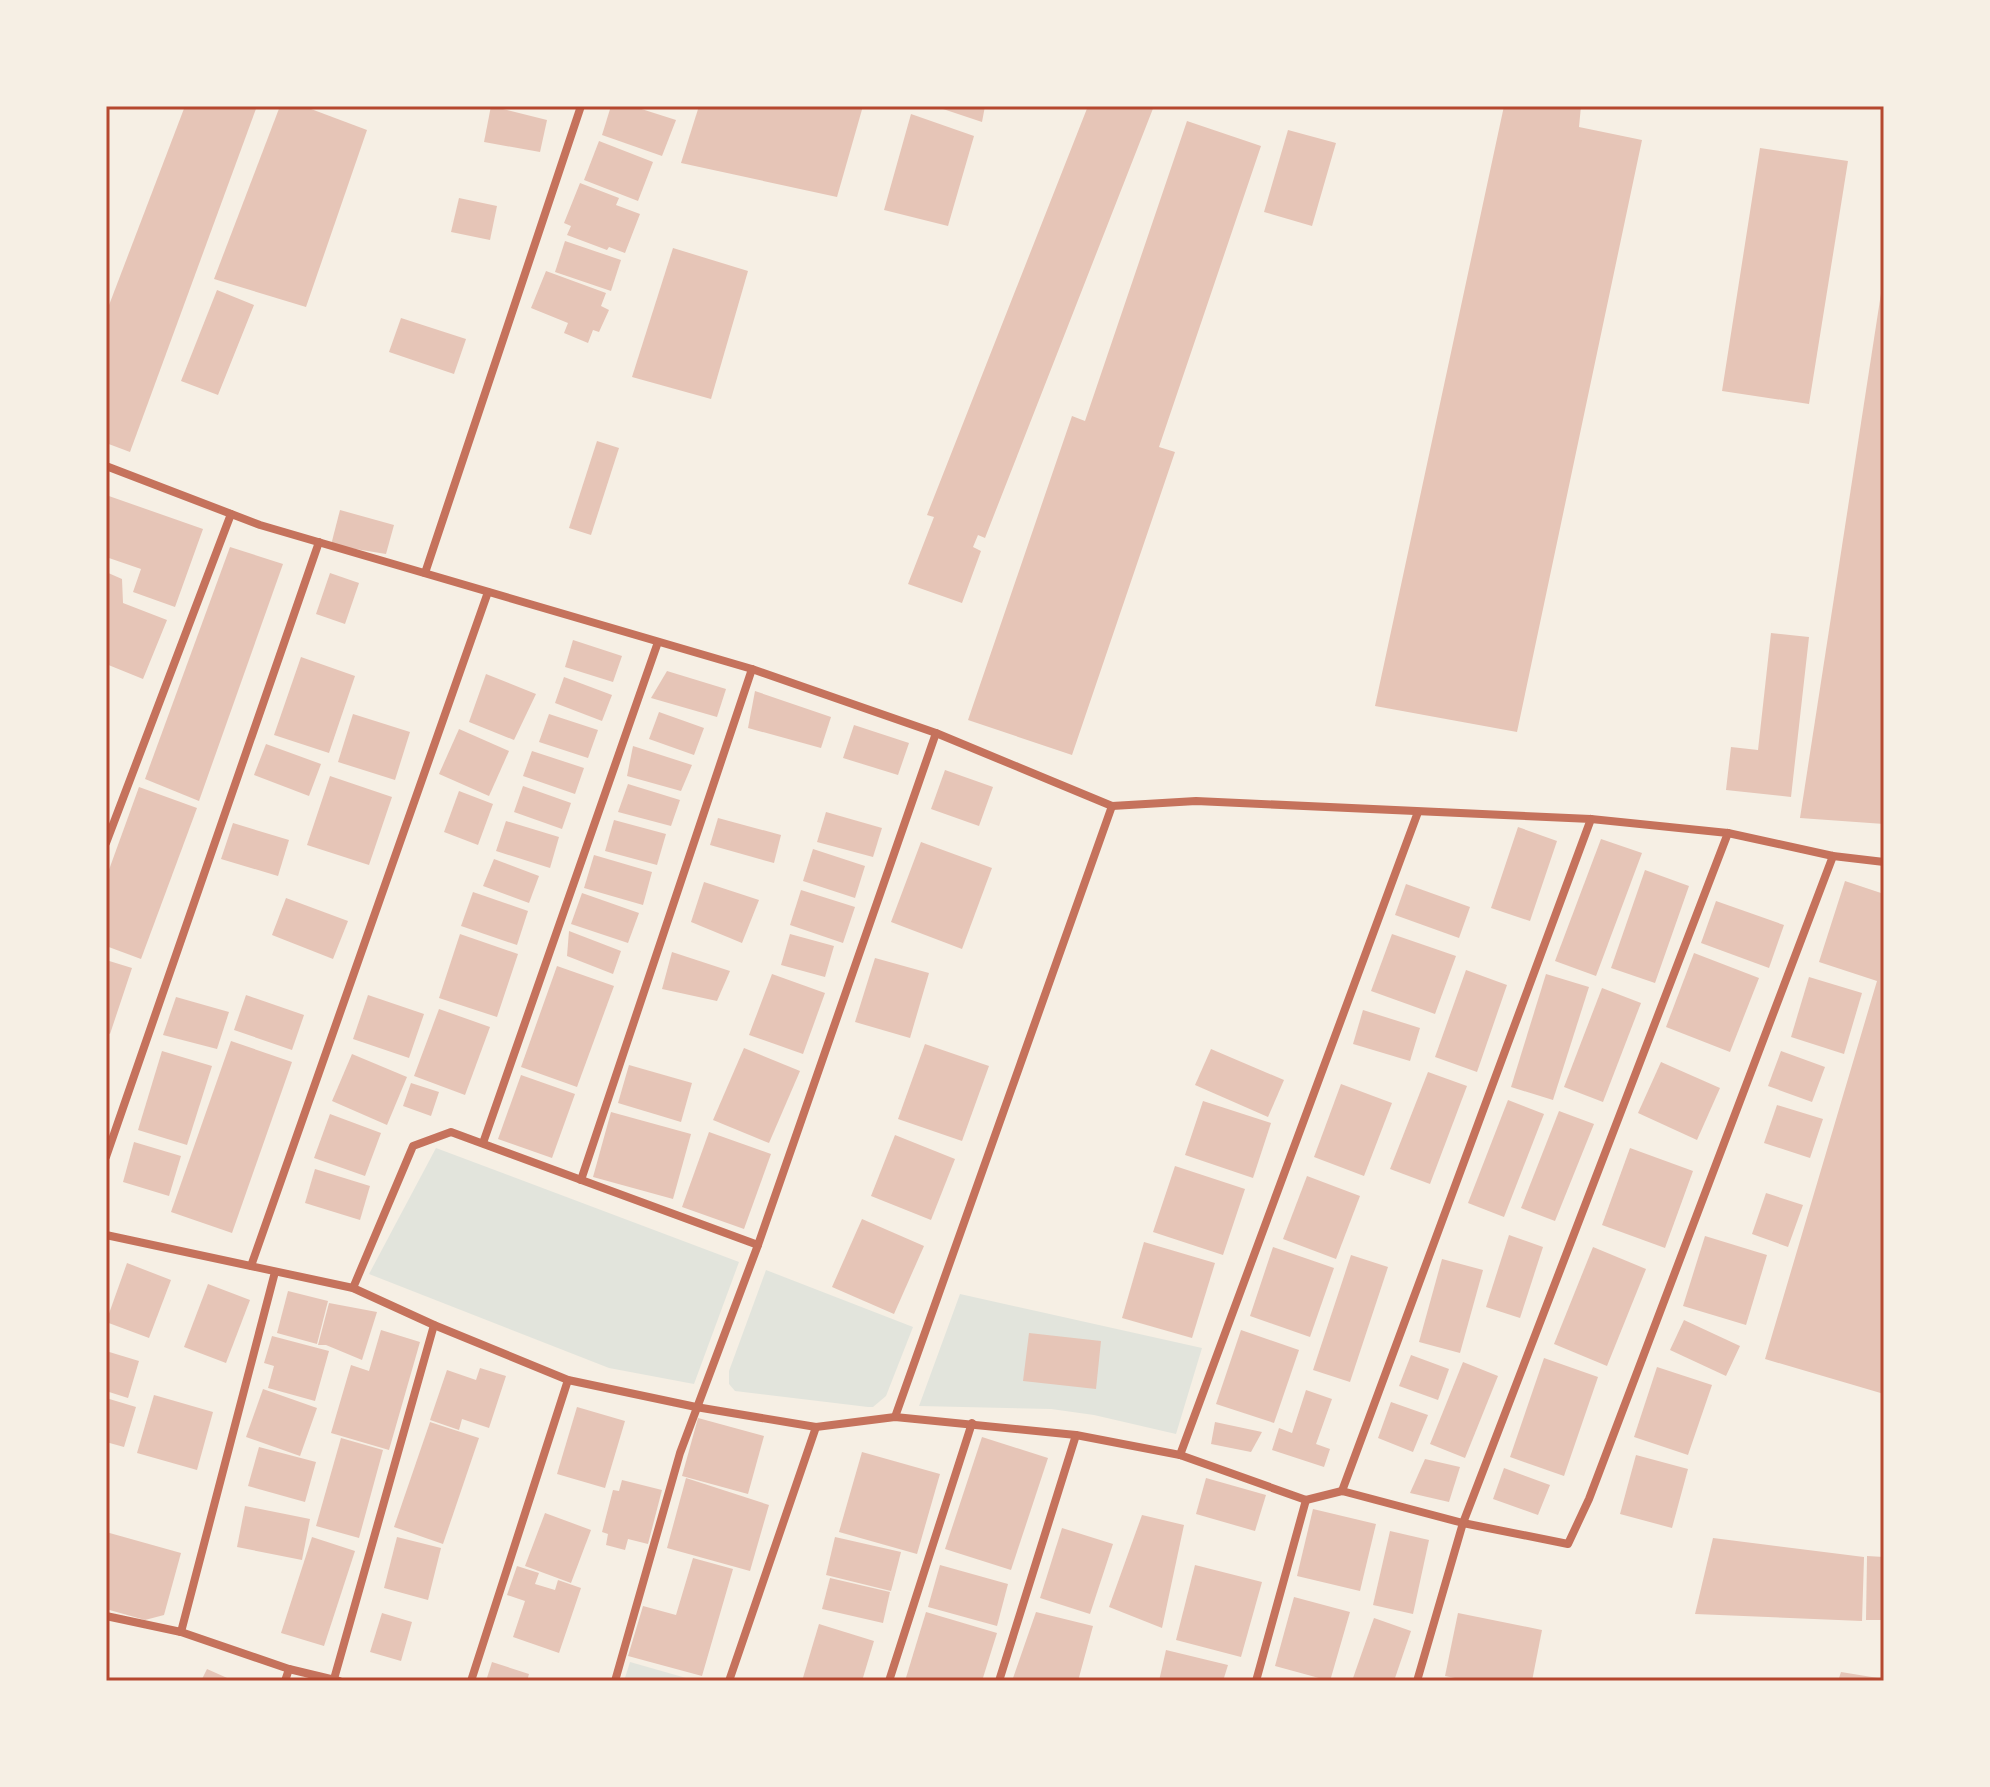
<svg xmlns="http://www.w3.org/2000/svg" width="1990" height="1787" font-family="Karla,sans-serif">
  <rect width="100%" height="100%" fill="#f6efe4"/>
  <g fill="#e2e4dc">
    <polygon points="436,1148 739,1262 694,1384 609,1368 369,1274"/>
    <polygon points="766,1270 913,1327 886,1396 873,1407 868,1407 735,1391 729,1384 729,1371"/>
    <polygon points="960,1294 1202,1348 1176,1434 1094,1415 1051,1409 919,1406"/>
    <polygon points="630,1662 693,1680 693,1681 624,1681"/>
  </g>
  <g fill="#e6c5b7">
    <polygon points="185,106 257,106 130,452 106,443 106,313"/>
    <polygon points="280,106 303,106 367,130 306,307 214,279"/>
    <polygon points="491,106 547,120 540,152 484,142"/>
    <polygon points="611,106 632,106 676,120 662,156 602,135"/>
    <polygon points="699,106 863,106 837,197 681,163"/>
    <polygon points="934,106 985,106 982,122"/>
    <polygon points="1088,106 1154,106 985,538 978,535 973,547 981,551 962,603 908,584 934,517 927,515"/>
    <polygon points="1504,106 1581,106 1579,127 1642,140 1517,732 1375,706"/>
    <polygon points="911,114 974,136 948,226 884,210"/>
    <polygon points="1187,121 1261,146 1159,447 1175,452 1072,755 968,720 1072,416 1085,421"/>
    <polygon points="1288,130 1336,143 1312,226 1264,212"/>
    <polygon points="599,141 653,162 638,201 584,180"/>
    <polygon points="1760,148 1848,161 1809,404 1722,391"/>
    <polygon points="580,183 619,198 616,205 640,214 625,253 609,247 607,250 567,235 571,226 564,223"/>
    <polygon points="459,198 497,206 490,240 451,232"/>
    <polygon points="565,241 621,260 611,291 555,272"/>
    <polygon points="673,248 748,271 711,399 632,377"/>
    <polygon points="546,271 606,293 601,306 609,310 599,332 593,330 588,343 564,333 568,323 531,308"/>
    <polygon points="1882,287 1884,824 1800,818"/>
    <polygon points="217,290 254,305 218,395 181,381"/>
    <polygon points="401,318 466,339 454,374 389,352"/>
    <polygon points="597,441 619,448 591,535 569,528"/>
    <polygon points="106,495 203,529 175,607 133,592 141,569 106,557"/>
    <polygon points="340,510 394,525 386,554 331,545"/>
    <polygon points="230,547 283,564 199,801 145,779"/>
    <polygon points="106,572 122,579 123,603 167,620 143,679 106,664"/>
    <polygon points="330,573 359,583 345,624 316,614"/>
    <polygon points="1771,633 1809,637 1791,797 1726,790 1731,747 1758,750"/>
    <polygon points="573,640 622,656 613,682 565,667"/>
    <polygon points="301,657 355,676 329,753 274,735"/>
    <polygon points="667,671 726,689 717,717 651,698"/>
    <polygon points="486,674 536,694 514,740 469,722"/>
    <polygon points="564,677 612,695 602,721 555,703"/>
    <polygon points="755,691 831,717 821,748 748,728"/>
    <polygon points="659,712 704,728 694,755 649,739"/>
    <polygon points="353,714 410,732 395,780 338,762"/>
    <polygon points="549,714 598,730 588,758 539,742"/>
    <polygon points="854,725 909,743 898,775 843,758"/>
    <polygon points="459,729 509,751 489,796 439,774"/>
    <polygon points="266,744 321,764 309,796 254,775"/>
    <polygon points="633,746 692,765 681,791 627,776"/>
    <polygon points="532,751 584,768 575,794 523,776"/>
    <polygon points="945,770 993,787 979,826 931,809"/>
    <polygon points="330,776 392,797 369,865 307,845"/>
    <polygon points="628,784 680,800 671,826 618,812"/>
    <polygon points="523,786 571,803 562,829 514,812"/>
    <polygon points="139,787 197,808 141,959 106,946 106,878"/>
    <polygon points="459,791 493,804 478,845 444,832"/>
    <polygon points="826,812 882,828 873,857 817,842"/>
    <polygon points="718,818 781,835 774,863 710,845"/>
    <polygon points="614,820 666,834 657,865 605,851"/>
    <polygon points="506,821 559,837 550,868 496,851"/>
    <polygon points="233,823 289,840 278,876 221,859"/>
    <polygon points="1518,827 1557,841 1530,921 1491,908"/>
    <polygon points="1601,839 1642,853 1596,976 1555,961"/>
    <polygon points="921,842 992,868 962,949 891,922"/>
    <polygon points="813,849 865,866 855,898 803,881"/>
    <polygon points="594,855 652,872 643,905 584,888"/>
    <polygon points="494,859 539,876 529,903 483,886"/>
    <polygon points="1645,870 1689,886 1655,983 1611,968"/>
    <polygon points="1845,881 1884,894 1884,1394 1765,1359 1877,981 1819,962"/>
    <polygon points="704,882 759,900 742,943 691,922"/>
    <polygon points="1406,884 1470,907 1459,938 1395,915"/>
    <polygon points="801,890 855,907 843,943 790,925"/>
    <polygon points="473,892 528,911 517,945 461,926"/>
    <polygon points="582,893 639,913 628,943 571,924"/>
    <polygon points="286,898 348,921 333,959 272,935"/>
    <polygon points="1716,901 1784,925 1769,968 1701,943"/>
    <polygon points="569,931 621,951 613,974 567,956"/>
    <polygon points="460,934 518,954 497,1017 439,998"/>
    <polygon points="790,934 834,946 825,977 781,965"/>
    <polygon points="1392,934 1456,956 1435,1014 1371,991"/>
    <polygon points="672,952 730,971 717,1001 662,989"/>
    <polygon points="1694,953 1759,978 1730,1052 1666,1027"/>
    <polygon points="875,958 929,973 910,1038 855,1022"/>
    <polygon points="106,960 132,968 110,1034 106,1032"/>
    <polygon points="557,966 614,986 577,1087 521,1067"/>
    <polygon points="1466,970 1507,985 1477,1072 1435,1057"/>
    <polygon points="772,974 825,993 803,1054 749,1035"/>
    <polygon points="1546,974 1589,987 1553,1100 1511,1087"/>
    <polygon points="1809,977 1862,993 1844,1054 1791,1037"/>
    <polygon points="1602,988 1641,1003 1603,1102 1564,1087"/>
    <polygon points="246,995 304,1015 292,1050 234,1030"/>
    <polygon points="368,995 424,1014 409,1058 353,1039"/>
    <polygon points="176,997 229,1012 217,1049 163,1035"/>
    <polygon points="439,1009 490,1027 465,1095 414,1076"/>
    <polygon points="1363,1010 1420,1028 1410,1061 1353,1044"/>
    <polygon points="231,1041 292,1062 232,1233 171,1212"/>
    <polygon points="925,1044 989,1066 962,1141 898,1119"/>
    <polygon points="744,1048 800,1071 769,1143 713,1120"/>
    <polygon points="1211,1049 1284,1080 1268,1117 1195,1085"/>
    <polygon points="162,1051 212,1066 187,1145 138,1130"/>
    <polygon points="1781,1051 1825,1067 1812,1102 1768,1086"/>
    <polygon points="352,1054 407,1077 387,1125 332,1101"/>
    <polygon points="1661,1062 1720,1088 1697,1140 1638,1113"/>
    <polygon points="629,1065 692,1083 681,1122 618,1103"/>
    <polygon points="1428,1072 1467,1086 1430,1184 1390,1169"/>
    <polygon points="521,1075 575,1094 552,1158 498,1139"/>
    <polygon points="411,1083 439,1092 431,1116 403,1106"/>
    <polygon points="1341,1084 1392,1103 1364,1176 1314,1157"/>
    <polygon points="1508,1100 1544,1114 1504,1217 1468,1203"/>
    <polygon points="1203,1101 1271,1123 1253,1178 1185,1155"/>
    <polygon points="1777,1105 1823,1119 1810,1158 1764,1143"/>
    <polygon points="1559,1111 1594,1124 1555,1221 1521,1208"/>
    <polygon points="611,1112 691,1134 673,1199 593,1177"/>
    <polygon points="330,1114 381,1133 365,1176 314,1158"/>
    <polygon points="709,1132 771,1154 744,1229 682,1207"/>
    <polygon points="895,1135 955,1159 931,1220 871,1196"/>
    <polygon points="134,1142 181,1156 169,1196 123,1182"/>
    <polygon points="1630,1148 1693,1171 1665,1248 1602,1225"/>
    <polygon points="1175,1166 1245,1189 1223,1255 1153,1232"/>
    <polygon points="315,1169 370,1186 360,1220 305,1203"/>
    <polygon points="1307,1176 1360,1196 1336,1259 1283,1239"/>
    <polygon points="1766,1193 1803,1205 1788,1247 1752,1234"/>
    <polygon points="862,1219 924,1246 894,1314 832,1287"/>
    <polygon points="1509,1235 1543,1247 1520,1318 1486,1307"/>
    <polygon points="1705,1236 1767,1255 1746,1325 1683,1306"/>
    <polygon points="1144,1242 1215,1263 1192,1338 1122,1318"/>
    <polygon points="1273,1247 1334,1268 1310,1337 1250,1316"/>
    <polygon points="1593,1247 1646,1269 1607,1366 1554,1344"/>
    <polygon points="1351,1255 1388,1267 1350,1382 1313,1370"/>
    <polygon points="1442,1259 1483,1270 1460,1353 1419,1342"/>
    <polygon points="127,1263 171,1280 149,1338 106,1322"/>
    <polygon points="208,1284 250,1300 226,1363 184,1347"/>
    <polygon points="288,1291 328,1301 317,1344 277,1333"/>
    <polygon points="329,1303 377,1312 362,1360 326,1345 318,1345"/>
    <polygon points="1684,1320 1740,1346 1726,1376 1670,1350"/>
    <polygon points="381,1330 420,1342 389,1450 331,1433 351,1365 369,1371"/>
    <polygon points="1241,1330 1299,1350 1274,1423 1216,1404"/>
    <polygon points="1029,1333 1101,1341 1096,1389 1023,1381"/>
    <polygon points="272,1336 329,1351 315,1401 268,1388 274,1366 264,1363"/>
    <polygon points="106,1351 139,1361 128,1398 106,1391"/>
    <polygon points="1411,1355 1449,1369 1438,1400 1399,1386"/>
    <polygon points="1544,1358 1598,1377 1564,1476 1510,1457"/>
    <polygon points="1463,1362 1498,1376 1465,1458 1430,1444"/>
    <polygon points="1657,1367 1712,1385 1688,1455 1634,1437"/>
    <polygon points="480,1368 506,1376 489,1428 462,1419 459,1430 430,1420 447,1370 476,1380"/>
    <polygon points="263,1389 317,1408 300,1456 246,1437"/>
    <polygon points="1306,1390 1332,1399 1316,1444 1330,1449 1324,1467 1272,1450 1279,1428 1292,1433"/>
    <polygon points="154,1395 213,1412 197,1470 137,1453"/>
    <polygon points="106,1398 136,1407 124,1447 106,1442"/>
    <polygon points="1391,1402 1428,1415 1413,1452 1378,1438"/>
    <polygon points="577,1407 625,1421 605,1488 557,1474"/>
    <polygon points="698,1418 764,1436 748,1494 682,1476"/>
    <polygon points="430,1422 479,1438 443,1544 394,1527"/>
    <polygon points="1215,1422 1262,1432 1251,1452 1211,1444"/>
    <polygon points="982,1437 1048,1458 1011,1570 945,1549"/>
    <polygon points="341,1438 383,1450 359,1538 316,1526"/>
    <polygon points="259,1447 316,1462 305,1502 248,1486"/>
    <polygon points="862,1452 940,1474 917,1554 839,1532"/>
    <polygon points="1636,1455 1688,1469 1672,1528 1620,1514"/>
    <polygon points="1425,1459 1460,1467 1449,1502 1410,1493"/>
    <polygon points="1504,1468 1550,1485 1538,1515 1493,1499"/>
    <polygon points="686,1478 769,1505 750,1571 667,1548"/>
    <polygon points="1206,1478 1266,1495 1255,1531 1196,1514"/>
    <polygon points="622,1480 662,1490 648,1544 628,1539 625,1550 606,1545 608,1534 602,1532 613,1490 619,1491"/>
    <polygon points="245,1506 310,1519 302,1560 237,1547"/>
    <polygon points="1313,1509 1376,1524 1360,1591 1297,1576"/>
    <polygon points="545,1513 591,1530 571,1583 525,1566"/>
    <polygon points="1142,1515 1184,1525 1162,1628 1109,1607"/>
    <polygon points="1062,1528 1113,1544 1090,1614 1040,1598"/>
    <polygon points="1390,1531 1429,1540 1413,1614 1373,1605"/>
    <polygon points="106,1532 181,1553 164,1615 145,1620 106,1609"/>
    <polygon points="312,1537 355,1551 324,1646 281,1633"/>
    <polygon points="397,1537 441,1548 428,1600 384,1588"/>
    <polygon points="835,1537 901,1552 891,1591 826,1575"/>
    <polygon points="1713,1538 1864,1557 1862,1621 1695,1614"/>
    <polygon points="1867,1556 1884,1557 1884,1620 1866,1620"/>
    <polygon points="693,1558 733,1569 702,1676 628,1656 643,1606 676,1615"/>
    <polygon points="940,1565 1008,1584 997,1626 928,1607"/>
    <polygon points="1195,1565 1262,1582 1241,1657 1176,1640"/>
    <polygon points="517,1566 539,1573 535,1584 555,1590 558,1580 581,1588 559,1653 513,1637 525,1601 507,1595"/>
    <polygon points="830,1578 890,1592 883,1623 822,1609"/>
    <polygon points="1294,1597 1350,1612 1330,1681 1275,1666"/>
    <polygon points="926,1612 997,1633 982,1681 905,1681"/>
    <polygon points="1036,1612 1093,1626 1078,1681 1012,1681"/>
    <polygon points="382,1613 412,1622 401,1661 370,1652"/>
    <polygon points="1458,1613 1542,1630 1532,1681 1470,1681 1445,1676"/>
    <polygon points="1374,1618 1411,1631 1394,1681 1352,1681"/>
    <polygon points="819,1624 874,1641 862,1681 802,1681"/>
    <polygon points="1166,1650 1228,1665 1223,1681 1159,1681"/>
    <polygon points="492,1662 529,1674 527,1681 486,1681"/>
    <polygon points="207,1669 234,1681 201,1681"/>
    <polygon points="1841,1672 1884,1679 1884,1681 1838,1681"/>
  </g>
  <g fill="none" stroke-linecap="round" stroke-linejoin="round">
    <g stroke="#c5725c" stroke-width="8">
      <polyline points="106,466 260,525 752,669 936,733 1112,806 1196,801 1591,819 1728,833 1833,856 1884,862"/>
      <polyline points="425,573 581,106"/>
      <polyline points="106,843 231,514"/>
      <polyline points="483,1143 658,642"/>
      <polyline points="106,1157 319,542"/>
      <polyline points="581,1180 752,669"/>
      <polyline points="106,1235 353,1288 434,1325 568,1380 696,1407 816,1427 895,1417 1076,1435 1180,1455 1306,1500 1342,1491 1463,1523 1568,1544 1589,1499 1833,856"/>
      <polyline points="251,1266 488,592"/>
      <polyline points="353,1288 413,1146 451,1132 758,1245"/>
      <polyline points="895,1417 1112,806"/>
      <polyline points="1180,1455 1418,812"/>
      <polyline points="1342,1491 1591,819"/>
      <polyline points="106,1616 181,1632 289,1669 339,1681"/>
      <polyline points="181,1632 275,1272"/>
      <polyline points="334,1679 434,1325"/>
      <polyline points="285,1681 289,1669"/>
      <polyline points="471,1681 568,1380"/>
      <polyline points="615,1681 680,1453 758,1245 936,733"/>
      <polyline points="729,1681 816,1427"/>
      <polyline points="889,1681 972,1423"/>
      <polyline points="999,1681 1076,1435"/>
      <polyline points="1256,1681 1306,1500"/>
      <polyline points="1417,1681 1463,1523 1728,833"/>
    </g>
  </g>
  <rect width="1990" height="1787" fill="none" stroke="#f6efe4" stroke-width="216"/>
  <rect x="108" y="108" width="1774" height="1571" fill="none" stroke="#b5482f" stroke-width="3"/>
</svg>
